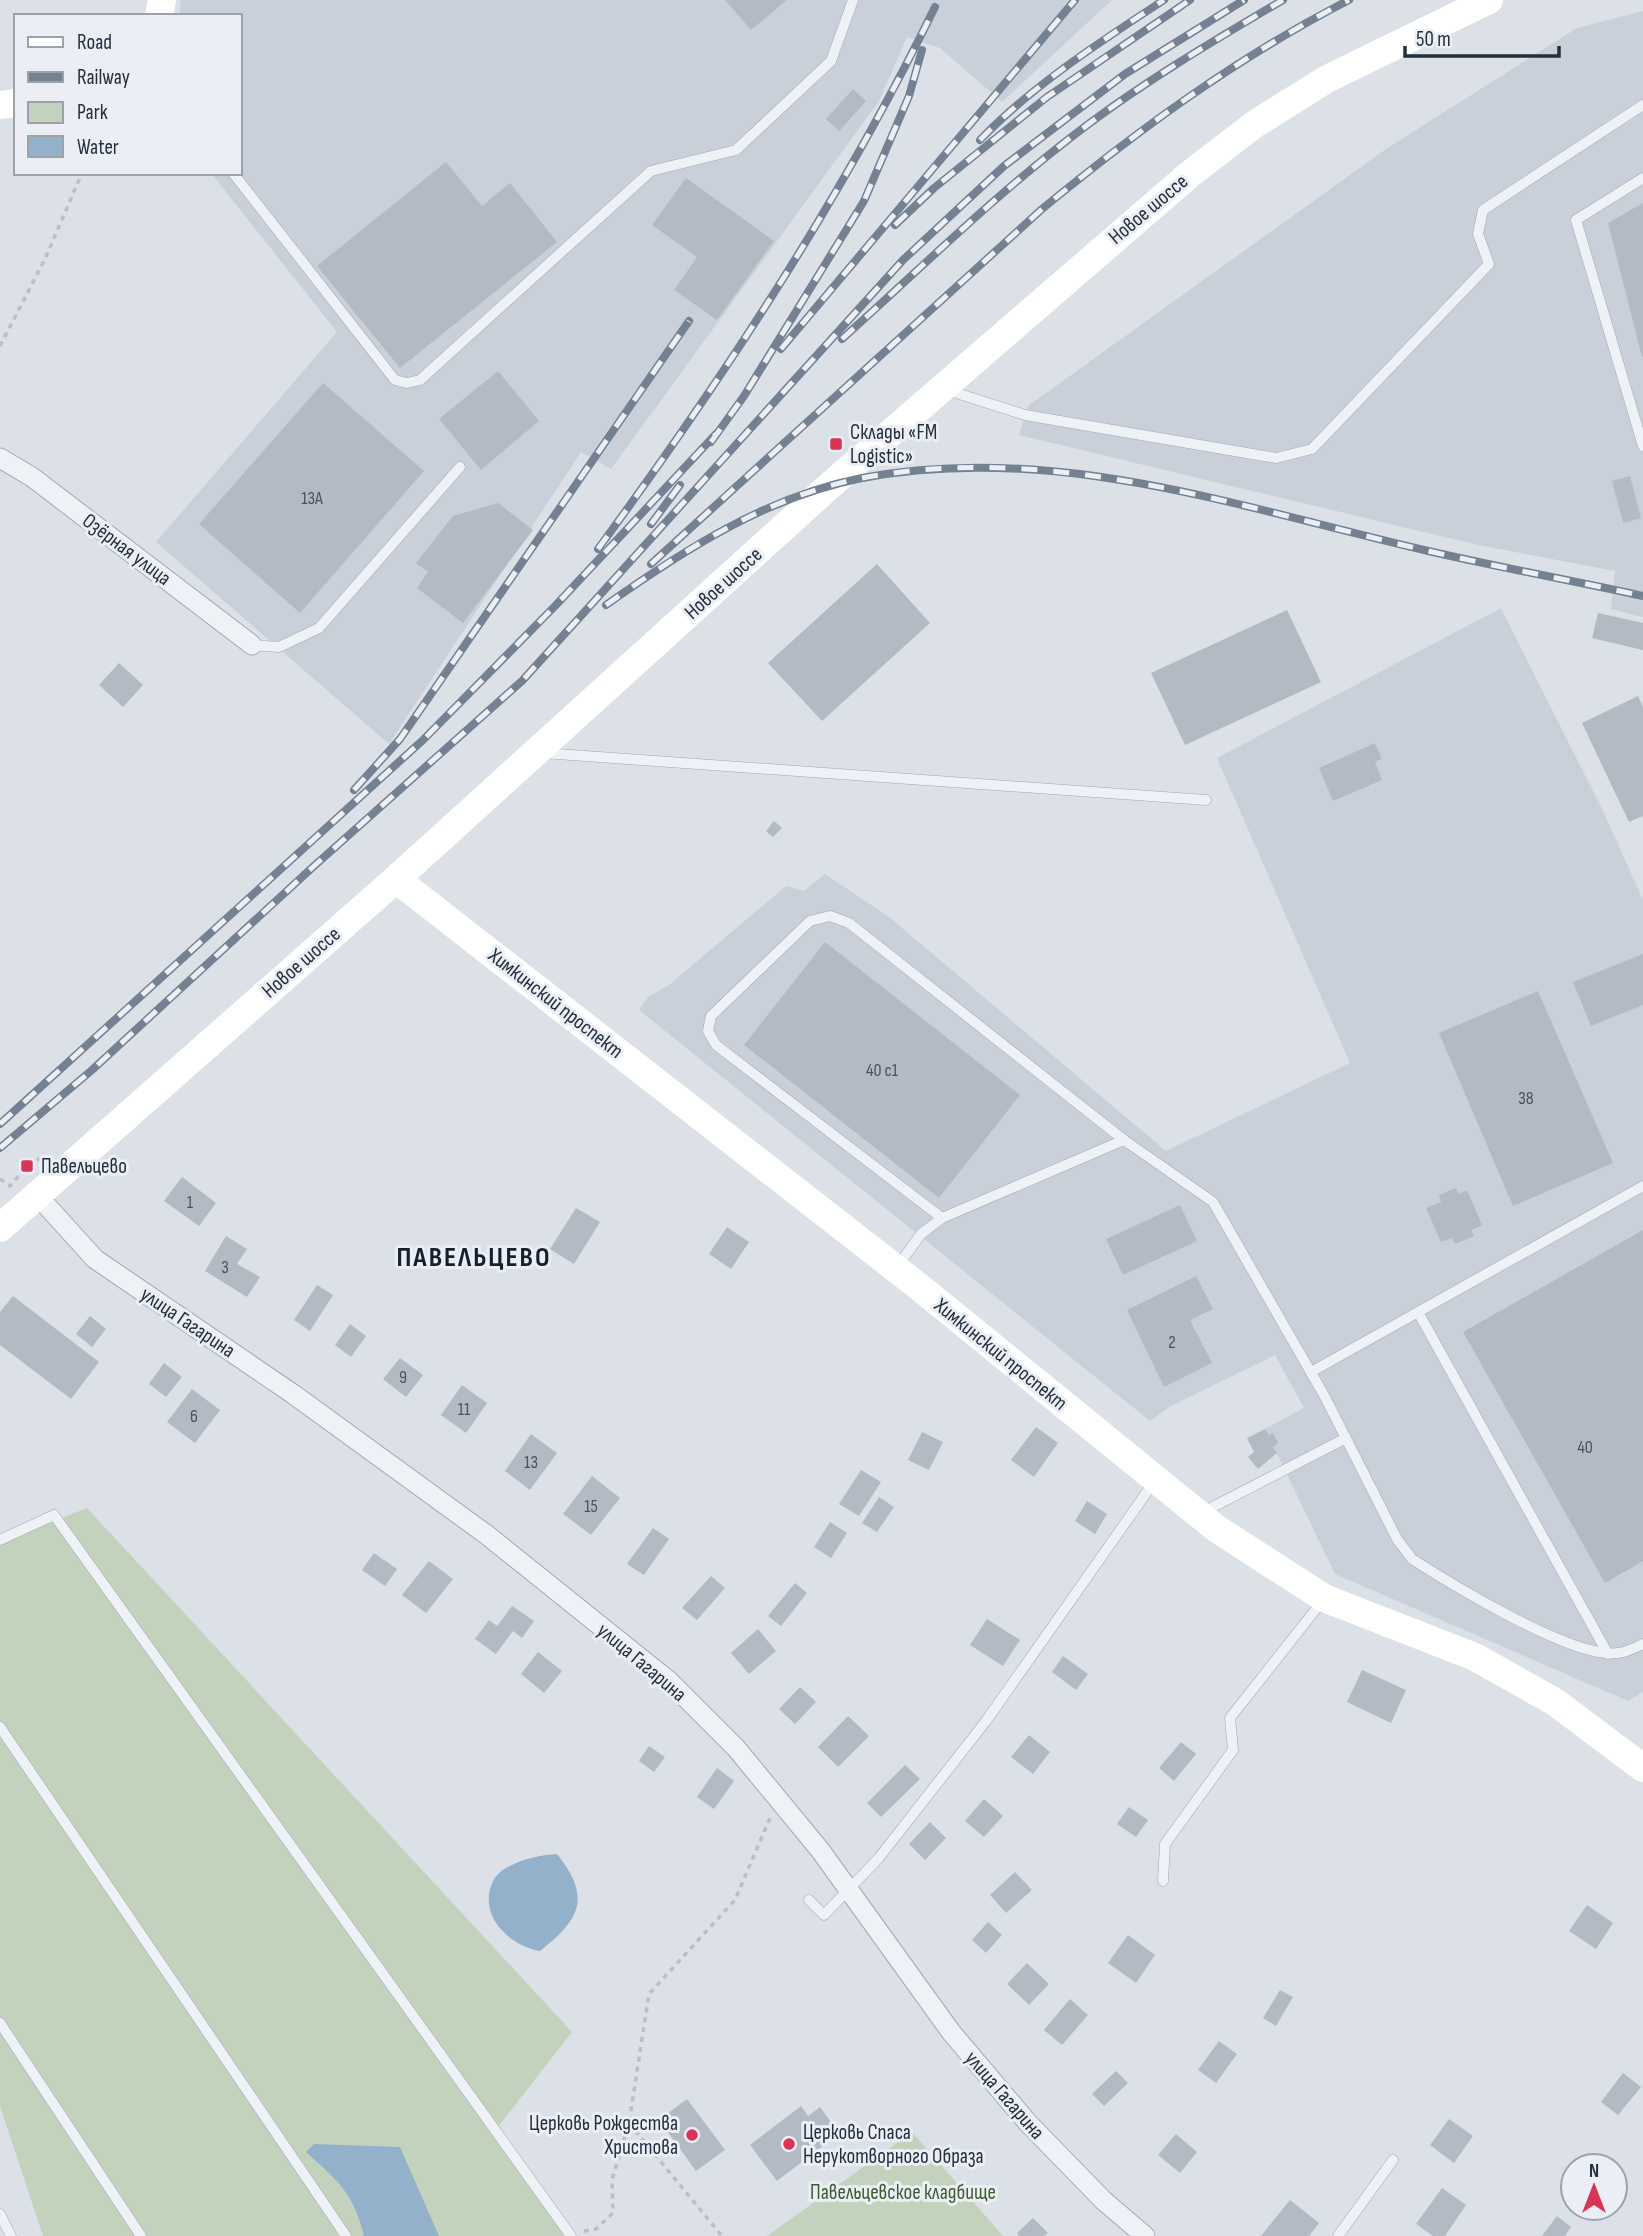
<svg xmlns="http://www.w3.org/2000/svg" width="1643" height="2236" font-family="'Sofia Sans Condensed',sans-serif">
  <rect width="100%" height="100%" fill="#dbe1e7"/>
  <g fill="#c9d0d9">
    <polygon points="181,0 1112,0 1002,102 940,48 907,37 879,101 611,469 581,452 389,744 156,542 337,332 211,173 240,173 240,16 179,16"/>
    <polygon points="1643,11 1643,617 1611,609 1615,571 1478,545 1019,435 1028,406 1386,149 1577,28"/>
    <polygon points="1501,608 1604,813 1643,900 1643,1692 1628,1701 1335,1574 1265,1429 1304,1408 1275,1355 1171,1406 1150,1421 639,1010 649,996 669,985 786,886 804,891 825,874 889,917 1166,1151 1350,1063 1217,758"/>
  </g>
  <g fill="#c3d2bc">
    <polygon points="87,1508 572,2032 497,2128 569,2236 43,2236 0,2106 0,1543"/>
    <polygon points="912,2132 1003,2236 767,2236"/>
  </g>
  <g fill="#93b1cb">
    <path d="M557 1854C592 1898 580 1919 540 1951 509 1946 477 1915 493 1881 503 1862 539 1855 557 1854Z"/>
    <path d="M314 2144 400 2147 439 2236H364C353 2192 338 2181 306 2152Z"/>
  </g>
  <g fill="#b2bac4">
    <polygon points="725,0 787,0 751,30"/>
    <polygon points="853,89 866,101 839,131 826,119"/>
    <polygon points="446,162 482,206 510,183 557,242 400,368 317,266"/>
    <polygon points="686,178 774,241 717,320 674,290 697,257 652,225"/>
    <polygon points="1643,203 1643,357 1642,357 1608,223"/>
    <polygon points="498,371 539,421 481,470 439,419"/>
    <polygon points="323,383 424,471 300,613 199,524"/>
    <polygon points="1630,476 1641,518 1623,523 1612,481"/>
    <polygon points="498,503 533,530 463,623 417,588 428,572 416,563 453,516"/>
    <polygon points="877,564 930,623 822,721 768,663"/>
    <polygon points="1287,610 1321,682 1185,745 1151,673"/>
    <polygon points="1598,613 1643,623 1643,650 1592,638"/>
    <polygon points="119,663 143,685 123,707 99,685"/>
    <polygon points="1638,696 1643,707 1643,816 1629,822 1582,723"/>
    <polygon points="1375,743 1382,759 1375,762 1382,780 1333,801 1319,768"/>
    <polygon points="774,821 782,828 773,837 766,831"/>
    <polygon points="825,942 1020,1095 939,1198 744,1045"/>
    <polygon points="1643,954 1643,1005 1591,1026 1573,982"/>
    <polygon points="1538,991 1613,1163 1513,1206 1439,1033"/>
    <polygon points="182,1177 216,1203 199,1226 164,1201"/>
    <polygon points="1456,1188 1459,1194 1467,1190 1482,1225 1471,1230 1474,1236 1455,1244 1452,1238 1441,1242 1426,1208 1441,1202 1439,1195"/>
    <polygon points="1180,1205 1197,1241 1123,1275 1106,1239"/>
    <polygon points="576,1208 600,1222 574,1264 550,1249"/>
    <polygon points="727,1227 749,1242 731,1269 709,1254"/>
    <polygon points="1643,1230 1643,1561 1605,1583 1463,1332"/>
    <polygon points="226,1236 247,1249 237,1264 260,1277 247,1297 205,1271"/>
    <polygon points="1196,1276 1213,1309 1190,1320 1212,1363 1164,1387 1127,1310"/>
    <polygon points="317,1285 333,1295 310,1331 294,1320"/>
    <polygon points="13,1296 99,1362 71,1399 0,1345 0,1312"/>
    <polygon points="90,1316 106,1329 92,1347 76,1334"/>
    <polygon points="350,1324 366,1336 351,1357 335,1345"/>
    <polygon points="400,1358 423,1375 406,1397 383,1379"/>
    <polygon points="164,1363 182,1377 166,1397 149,1384"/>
    <polygon points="462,1385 487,1403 466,1433 441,1415"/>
    <polygon points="192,1389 220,1410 195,1443 167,1422"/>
    <polygon points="1036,1427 1058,1443 1034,1477 1011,1460"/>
    <polygon points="1265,1429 1269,1435 1273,1433 1278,1443 1273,1447 1277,1453 1258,1469 1248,1457 1254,1452 1247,1438"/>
    <polygon points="922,1432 943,1442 929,1470 908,1460"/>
    <polygon points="531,1434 557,1453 530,1490 505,1471"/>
    <polygon points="861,1470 881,1482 859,1516 839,1504"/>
    <polygon points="592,1476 620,1498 591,1535 563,1514"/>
    <polygon points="879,1497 894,1507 877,1532 862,1523"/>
    <polygon points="1087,1501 1107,1514 1095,1534 1075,1521"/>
    <polygon points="830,1522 847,1533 831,1558 814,1547"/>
    <polygon points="653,1528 669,1539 644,1575 627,1564"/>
    <polygon points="374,1553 397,1569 385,1586 362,1570"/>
    <polygon points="429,1561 453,1579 426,1613 402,1595"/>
    <polygon points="711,1576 725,1588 697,1620 682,1608"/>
    <polygon points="795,1583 807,1593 781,1626 768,1616"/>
    <polygon points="512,1606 534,1621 522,1638 513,1631 496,1654 475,1639 489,1620 497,1626"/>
    <polygon points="987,1619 1020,1640 1003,1666 970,1645"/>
    <polygon points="758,1629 776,1651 749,1674 731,1653"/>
    <polygon points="538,1652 562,1671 544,1693 521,1674"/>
    <polygon points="1063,1656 1088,1674 1076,1690 1052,1672"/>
    <polygon points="1362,1670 1406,1690 1391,1723 1347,1702"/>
    <polygon points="800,1687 816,1702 795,1724 779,1709"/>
    <polygon points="848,1716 869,1736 838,1767 818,1747"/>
    <polygon points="1029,1735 1050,1752 1033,1774 1011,1757"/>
    <polygon points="1181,1742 1196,1754 1174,1781 1159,1768"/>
    <polygon points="649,1746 665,1757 654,1772 639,1761"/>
    <polygon points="905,1765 920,1779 881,1817 867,1803"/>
    <polygon points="717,1768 734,1781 714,1809 697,1797"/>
    <polygon points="984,1799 1003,1816 984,1837 965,1821"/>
    <polygon points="1129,1807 1148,1820 1136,1837 1117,1824"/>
    <polygon points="930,1822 946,1838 925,1860 909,1844"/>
    <polygon points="1015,1872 1032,1890 1006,1913 990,1895"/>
    <polygon points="1587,1905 1613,1923 1596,1949 1569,1931"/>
    <polygon points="988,1922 1002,1935 986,1953 972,1940"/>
    <polygon points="1128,1935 1155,1955 1136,1983 1108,1963"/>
    <polygon points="1027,1963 1049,1984 1029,2005 1007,1984"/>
    <polygon points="1280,1990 1293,1997 1276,2026 1263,2018"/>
    <polygon points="1070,1999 1088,2015 1062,2045 1044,2030"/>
    <polygon points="1219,2041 1237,2054 1216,2083 1198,2070"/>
    <polygon points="1116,2071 1128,2083 1104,2106 1092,2094"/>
    <polygon points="1623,2073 1641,2087 1618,2115 1601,2102"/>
    <polygon points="687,2099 725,2150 696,2171 659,2120"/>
    <polygon points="801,2106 808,2116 820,2107 833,2125 822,2133 828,2142 777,2181 750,2145"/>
    <polygon points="1449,2119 1473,2136 1454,2163 1430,2145"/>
    <polygon points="1176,2134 1197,2152 1180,2173 1158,2155"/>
    <polygon points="1442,2188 1466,2205 1445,2236 1433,2236 1416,2224"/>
    <polygon points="1290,2200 1319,2223 1309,2236 1261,2236"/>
    <polygon points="1557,2216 1571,2227 1565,2236 1542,2236"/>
    <polygon points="1033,2218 1048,2233 1044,2236 1019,2236 1017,2233"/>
  </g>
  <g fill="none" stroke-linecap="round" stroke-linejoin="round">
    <g stroke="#a0a8b1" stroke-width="11">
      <g id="lane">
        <polyline points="233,173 395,380 407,383 420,380 651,171 736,150 831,61 853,0"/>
        <polyline points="1643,178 1576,220 1643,446"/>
        <polyline points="947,390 1025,415 1276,458 1312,449 1489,264 1478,234 1483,210 1643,105"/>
        <polyline points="252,645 279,647 319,628 460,467"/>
        <polyline points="543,753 1206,800"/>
        <polyline points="942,1218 1124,1140"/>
        <path d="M898 1266 921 1234 942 1218 716 1045 708 1031 711 1016 810 921 830 916 849 923 1124 1140 1213 1202 1325 1397 1397 1539 1412 1559C1454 1586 1560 1650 1607 1653 1620 1655 1631 1650 1643 1644"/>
        <polyline points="1418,1312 1608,1654"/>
        <polyline points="1311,1372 1643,1186"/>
        <polyline points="1203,1512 1346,1438"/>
        <polyline points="0,1540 54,1515 571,2236"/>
        <polyline points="0,1727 346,2236"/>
        <polyline points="1163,1881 1165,1844 1233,1750 1230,1718 1324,1599"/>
        <polyline points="809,1900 824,1915 878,1859 986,1721 1154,1482"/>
        <polyline points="0,2023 141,2236"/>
        <polyline points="0,2214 11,2236"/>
        <polyline points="1338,2236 1393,2160"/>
      </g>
    </g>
    <g stroke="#a0a8b1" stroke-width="21">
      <g id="street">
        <polyline points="0,458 32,477 252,645"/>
        <polyline points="37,1195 95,1259 293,1394 487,1535 669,1681 736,1748 820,1850 951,2032 1028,2123 1104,2201 1145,2236"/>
      </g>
    </g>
    <g stroke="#b9bfc5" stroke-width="3.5" stroke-dasharray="5 5" stroke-linecap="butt">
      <polyline points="0,346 45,259 82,173"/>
      <polyline points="0,1179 10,1186 27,1166 41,1158"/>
      <polyline points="629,2123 722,2236"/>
      <polyline points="584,2231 596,2229 613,2213 612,2180 629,2123 649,1994 735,1900 770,1818"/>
    </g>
    <use href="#lane" stroke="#eef1f5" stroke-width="10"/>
    <use href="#street" stroke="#eef1f5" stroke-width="19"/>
    <g stroke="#fff" stroke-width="28">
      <polyline points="159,16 162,0"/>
      <polyline points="0,105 16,103"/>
      <polyline points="396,879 918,1286 1217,1529 1324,1598 1475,1657 1555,1702 1643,1768"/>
      <polyline points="0,1228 396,879 827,488 1190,174 1255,124 1327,79 1489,0"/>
    </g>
    <g stroke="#748192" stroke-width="8">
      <g id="rail">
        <path d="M980 140C1033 85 1100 42 1164 0"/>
        <polyline points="895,225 934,188 1047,97 1190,0"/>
        <path d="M842 339C919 270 995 195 1078 132 1142 83 1213 41 1283 0"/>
        <polyline points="781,349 1075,0"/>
        <polyline points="711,442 744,396 864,201 909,96 922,50"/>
        <polyline points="651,524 680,485"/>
        <path d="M598 549C724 377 841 200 935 7"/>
        <path d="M651 564 1042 209C1138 130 1238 57 1349 0"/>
        <path d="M606 605C684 550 766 497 862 478 1054 442 1239 507 1424 550 1497 567 1570 580 1643 596"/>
        <polyline points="354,790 400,739 689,321"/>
        <polyline points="0,1124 423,740 556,605 716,434"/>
        <polyline points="0,1148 92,1070 314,866 522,681 903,260 1004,166 1125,74 1244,0"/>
      </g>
    </g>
    <use href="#rail" stroke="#ebeff5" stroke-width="5" stroke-dasharray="16" stroke-linecap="butt"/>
  </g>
  <g fill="#d83456" stroke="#ebeff5" stroke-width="2.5">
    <rect x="829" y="437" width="14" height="14" rx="3.5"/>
    <rect x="20" y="1159" width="14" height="14" rx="3.5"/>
    <circle cx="692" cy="2135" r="7"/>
    <circle cx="789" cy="2144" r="7"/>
  </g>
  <g text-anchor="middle" stroke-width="6" stroke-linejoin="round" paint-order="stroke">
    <g font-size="18" fill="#485260">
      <text x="312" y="504">13А</text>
      <text x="882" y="1076">40 с1</text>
      <text x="1526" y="1104">38</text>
      <text x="190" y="1208">1</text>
      <text x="225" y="1273">3</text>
      <text x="1172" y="1348">2</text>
      <text x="403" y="1383">9</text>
      <text x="464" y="1415">11</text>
      <text x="194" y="1422">6</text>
      <text x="1585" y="1453">40</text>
      <text x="531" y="1468">13</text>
      <text x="591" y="1512">15</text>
    </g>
    <g font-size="21" fill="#242f3e" stroke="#ebeff5">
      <text transform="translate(1148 209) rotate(-40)" y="7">Новое шоссе</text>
      <text transform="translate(127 549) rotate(37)" y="7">Озёрная улица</text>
      <text transform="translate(723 583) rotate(-42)" y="7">Новое шоссе</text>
      <text transform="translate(301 962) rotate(-41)" y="7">Новое шоссе</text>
      <text transform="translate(556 1003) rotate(38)" y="7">Химкинский проспект</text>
      <text transform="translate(188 1322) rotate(34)" y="7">улица Гагарина</text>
      <text transform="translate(1001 1354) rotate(39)" y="7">Химкинский проспект</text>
      <text transform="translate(642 1662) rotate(40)" y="7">улица Гагарина</text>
      <text transform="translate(1005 2095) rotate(49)" y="7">улица Гагарина</text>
    </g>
    <g font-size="21" fill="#242f3e" stroke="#ebeff5" text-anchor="start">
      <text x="850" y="439">Склады «FM<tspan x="850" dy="24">Logistic»</tspan></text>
      <text x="41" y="1173">Павельцево</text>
      <text x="678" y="2130" text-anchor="end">Церковь Рождества<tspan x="678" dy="24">Христова</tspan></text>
      <text x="803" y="2139">Церковь Спаса<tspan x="803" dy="24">Нерукотворного Образа</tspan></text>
    </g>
    <g font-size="21" fill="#3b5b30" stroke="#ebeff5">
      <text x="903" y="2199">Павельцевское кладбище</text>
    </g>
    <g font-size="28" font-weight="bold" letter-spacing="2" fill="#17202f" stroke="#ebeff5">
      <text x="474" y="1266">ПАВЕЛЬЦЕВО</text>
    </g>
  </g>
  <rect x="14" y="14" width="228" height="161" fill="#ebeff5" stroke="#9ba2ac" stroke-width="2"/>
  <rect x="28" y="37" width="35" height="10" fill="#ffffff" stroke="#9ba2ac" stroke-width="2"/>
  <text x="77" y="49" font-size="21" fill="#242f3e">Road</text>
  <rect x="28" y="72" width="35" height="10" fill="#748192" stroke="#9ba2ac" stroke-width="2"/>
  <text x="77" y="84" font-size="21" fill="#242f3e">Railway</text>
  <rect x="28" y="102" width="35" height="21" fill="#c3d2bc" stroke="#9ba2ac" stroke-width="2"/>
  <text x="77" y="119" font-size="21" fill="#242f3e">Park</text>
  <rect x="28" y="136" width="35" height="21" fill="#93b1cb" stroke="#9ba2ac" stroke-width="2"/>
  <text x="77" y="154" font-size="21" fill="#242f3e">Water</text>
  <g transform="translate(1594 2187)"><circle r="33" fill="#ebeff5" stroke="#9ba2ac" stroke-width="2"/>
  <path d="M0-5L12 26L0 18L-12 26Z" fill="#d83456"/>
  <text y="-10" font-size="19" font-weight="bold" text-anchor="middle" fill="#242f3e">N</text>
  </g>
  <path d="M1405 46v10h154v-10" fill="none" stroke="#242f3e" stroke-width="3.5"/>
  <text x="1416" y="46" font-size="21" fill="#242f3e" stroke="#ebeff5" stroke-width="5" paint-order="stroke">50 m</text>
</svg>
